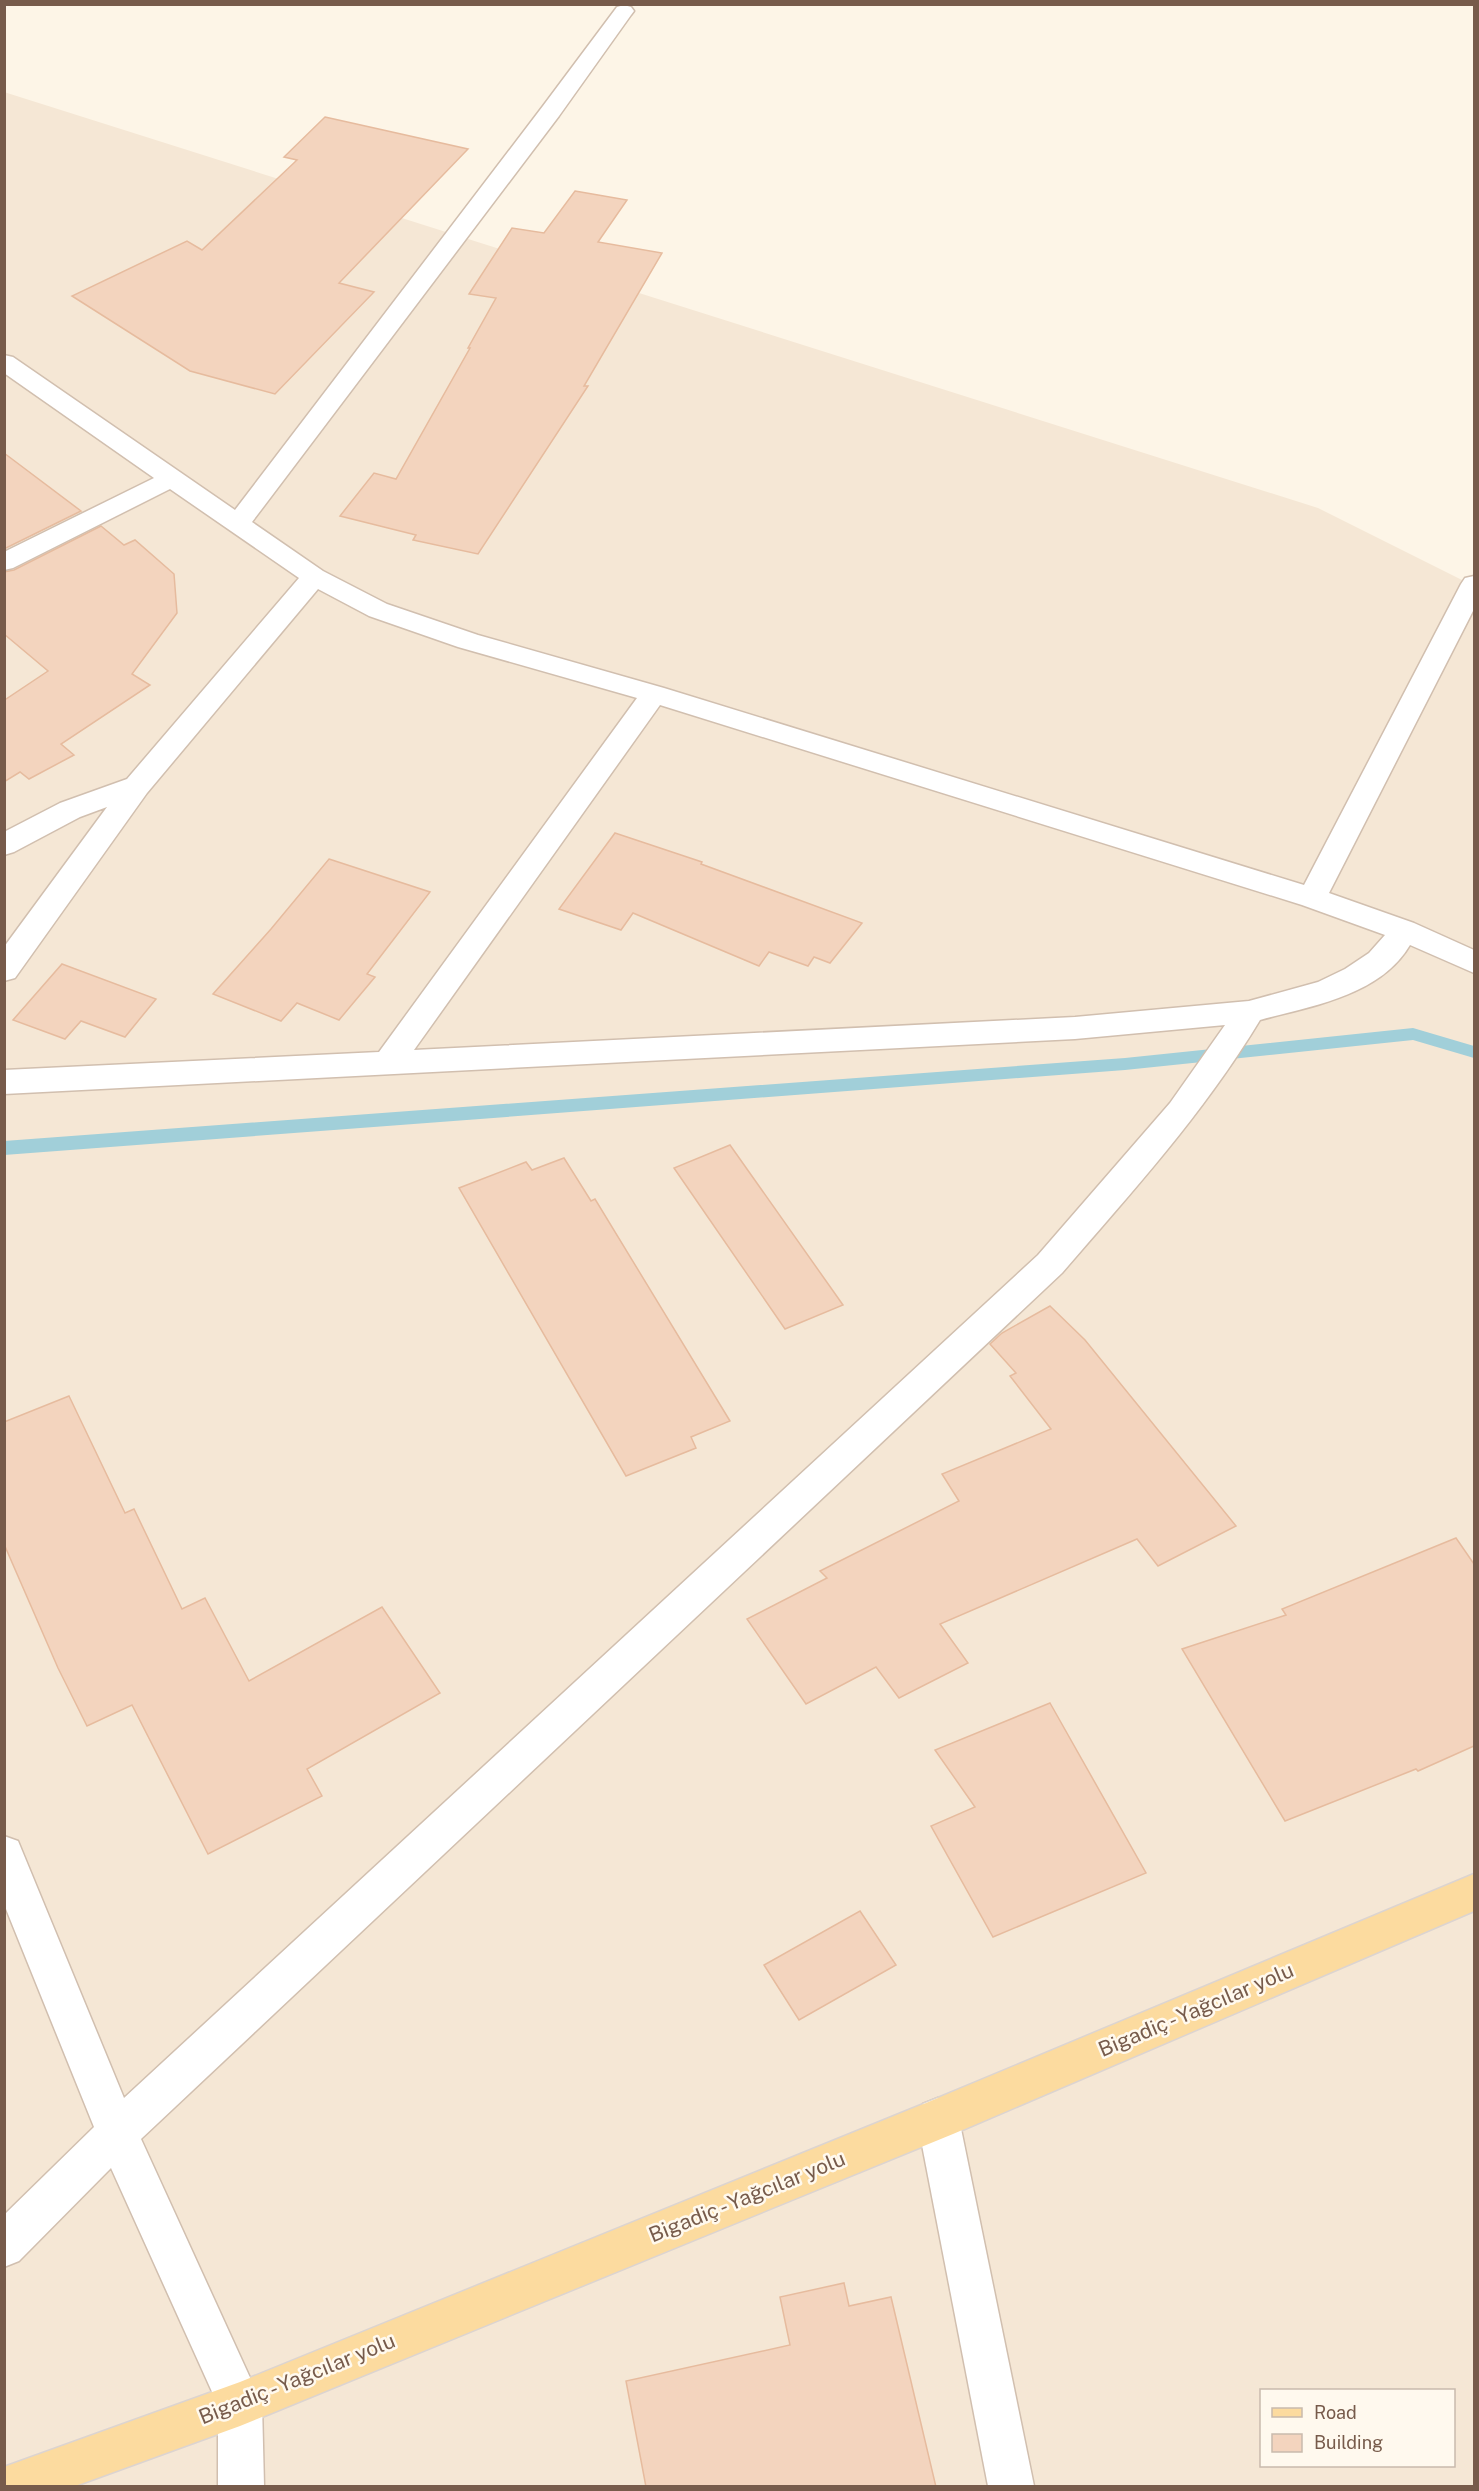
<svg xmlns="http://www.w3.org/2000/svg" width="1479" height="2491" font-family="'Public Sans',sans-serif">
  <rect width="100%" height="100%" fill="#fdf5e7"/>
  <path fill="#f5e7d5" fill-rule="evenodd" d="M4 92 1318 508 1474 586V2486H5ZM1262 2390H1454V2466H1262Z"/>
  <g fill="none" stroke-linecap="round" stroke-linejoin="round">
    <polygon fill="#a1cfd9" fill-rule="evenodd" points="1413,1028 1474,1046 1474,1058 1413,1040 1125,1070 4,1155 4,1141 1125,1058"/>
  </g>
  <g fill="#f3d4be" stroke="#e6bb9e" stroke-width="1.5">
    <polygon points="325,117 468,149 339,283 374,292 275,394 190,371 72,296 187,241 202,250 297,160 284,157"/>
    <polygon points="575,191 627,200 598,242 662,253 584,386 588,386 478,554 413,540 416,535 340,516 374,473 396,479 470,348 468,348 496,298 469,294 512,228 544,233"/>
    <polygon points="4,453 81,511 4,549"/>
    <polygon points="101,526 124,545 135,540 174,574 177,613 132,674 150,685 61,744 74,755 29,779 20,772 4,782 4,697 6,699 48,671 4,634 4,572 14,570"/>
    <polygon points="615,833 702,862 701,864 862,923 830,963 814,957 808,966 769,952 759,966 633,913 621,930 559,909"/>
    <polygon points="329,859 430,892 367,974 375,977 339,1020 297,1003 281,1021 213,994 271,929"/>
    <polygon points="62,964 156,999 125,1037 81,1021 65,1039 13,1020"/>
    <polygon points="730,1145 843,1305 785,1329 674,1168"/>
    <polygon points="564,1158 591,1201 595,1199 730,1421 691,1437 696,1448 626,1476 459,1188 526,1162 532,1170"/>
    <polygon points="1050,1306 1085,1340 1236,1526 1158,1566 1137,1539 940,1624 968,1663 899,1698 876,1667 806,1704 747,1619 827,1578 820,1571 959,1501 942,1474 1051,1429 1010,1376 1016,1373 990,1344 1002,1333"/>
    <polygon points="69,1396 125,1513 134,1509 182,1609 205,1598 249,1681 382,1607 440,1693 307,1769 322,1796 208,1854 132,1705 87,1726 58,1668 4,1544 4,1422"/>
    <polygon points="1456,1538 1474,1564 1474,1746 1418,1771 1416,1769 1285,1821 1182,1649 1286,1615 1282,1609"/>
    <polygon points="1050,1703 1146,1873 993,1937 931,1826 975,1807 935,1750"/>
    <polygon points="860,1911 896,1965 799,2020 764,1965"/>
    <polygon points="844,2283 849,2306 891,2297 936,2487 646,2487 626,2381 790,2345 780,2297"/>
  </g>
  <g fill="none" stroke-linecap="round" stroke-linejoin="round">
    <g stroke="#d1bfaf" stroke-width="3">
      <g id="minor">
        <path d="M624 5 631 7 634 11 631 15 559 116 252 522 323 571 387 604 478 635 664 688 1304 885 1461 584 1465 578 1474 576V609L1329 893 1414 923 1474 950V973L1410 945C1380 996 1311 1006 1260 1020 1204 1113 1132 1192 1062 1273L141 2139 262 2404 264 2486H218V2405L111 2168 19 2261 4 2267V2215L94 2127 4 1904V1836L18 1841 124 2098 1038 1255 1170 1103 1225 1025 1075 1039 4 1094V1070L379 1052 637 698 458 647 369 616 318 589 147 793 15 978 4 981V947L107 807 80 817 14 852 4 855V832L60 803 127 779 299 578 170 489 13 568 4 570V552L154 478 4 373V355L13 357 235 510 543 106 617 7ZM660 705 1302 905 1385 935 1369 953 1345 969 1318 982 1249 1001 1075 1017 414 1050Z"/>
        <polygon points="938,2098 953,2104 959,2119 1034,2486 988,2486 917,2119 923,2104"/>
      </g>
    </g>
    <g stroke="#dcd4d0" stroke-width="3">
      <polygon id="major" points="1474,1874 1474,1911 953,2134 240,2426 75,2486 4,2486 4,2467 240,2382 926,2103"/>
    </g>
    <use href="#minor" fill="#fff" fill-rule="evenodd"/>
    <use href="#major" fill="#fcdb9f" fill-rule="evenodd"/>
  </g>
  <g text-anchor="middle" stroke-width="5" stroke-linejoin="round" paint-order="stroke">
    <g font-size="21" fill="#775b4b" stroke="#fff9ee">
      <text transform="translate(1196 2010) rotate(-23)" y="7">Bigadiç - Yağcılar yolu</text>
      <text transform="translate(747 2197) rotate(-22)" y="7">Bigadiç - Yağcılar yolu</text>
      <text transform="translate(297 2379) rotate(-22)" y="7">Bigadiç - Yağcılar yolu</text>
    </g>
  </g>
  <rect width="1479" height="2491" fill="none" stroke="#775b4b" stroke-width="12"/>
  <rect x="1260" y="2389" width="195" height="78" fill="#fff9ee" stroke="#c9baad" stroke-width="1.5"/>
  <rect x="1272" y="2408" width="30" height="9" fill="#fcdb9f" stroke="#c9baad" stroke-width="1.5"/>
  <text x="1314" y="2419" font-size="18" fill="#775b4b">Road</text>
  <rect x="1272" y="2434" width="30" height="18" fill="#f3d4be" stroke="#c9baad" stroke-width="1.5"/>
  <text x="1314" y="2449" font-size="18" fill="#775b4b">Building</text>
</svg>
